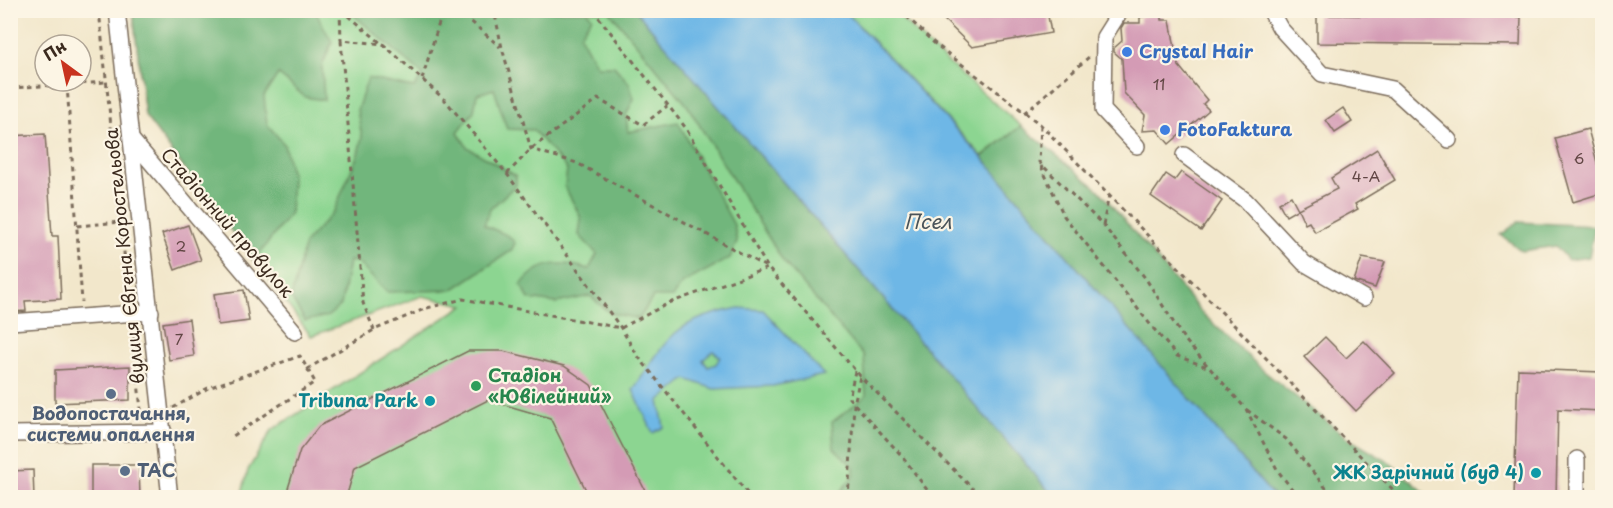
<svg xmlns="http://www.w3.org/2000/svg" width="1613" height="508" font-family="'Playpen Sans',sans-serif">
  <rect width="100%" height="100%" fill="#fcf5e5"/>
  <filter id="ink" filterUnits="userSpaceOnUse"><feTurbulence type="fractalNoise" baseFrequency=".0167" numOctaves="2"/><feDisplacementMap in="SourceGraphic" scale="12" xChannelSelector="R" yChannelSelector="G"/><feConvolveMatrix kernelMatrix="1 2 1 2 8 2 1 2 1" color-interpolation-filters="sRGB"/></filter>
  <filter id="wash" filterUnits="userSpaceOnUse"><feTurbulence type="fractalNoise" baseFrequency=".008" numOctaves="4" result="noise"/><feDisplacementMap in="SourceGraphic" scale="24" xChannelSelector="R" yChannelSelector="G"/><feGaussianBlur stdDeviation="1.35" result="paint"/><feColorMatrix in="noise" values="0 0 0 0 0 0 0 0 0 0 0 0 0 0 0 0 0 1.4 0 .05"/><feComposite in="paint" operator="in"/></filter>
  <g filter="url(#wash)">
    <rect width="100%" height="100%" fill="#f2e7cb"/>
    <g fill="#8cd591" stroke="#648058" stroke-width="1.5">
      <polygon points="133,11 636,11 1054,497 241,497 248,470 272,430 464,305 422,296 311,336 145,116"/>
      <polygon points="845,11 894,11 929,46 1021,126 982,156"/>
    </g>
    <g fill="#71b67b" stroke="#56704c" stroke-width="1.5">
      <polygon points="133,11 315,11 332,42 322,66 324,100 305,97 278,74 264,96 267,124 284,144 292,177 290,214 254,261 145,116"/>
      <path d="M349 11H587L592 17 580 35 597 66H614L629 83 634 99 626 115 628 132 678 122 734 225 737 242 730 258 683 283 672 297H653L639 319 610 313 590 296 556 303 529 299 521 285C540 260 561 261 589 269L597 254 579 235 581 218 565 187 567 169 533 130 507 129 494 89 477 94 474 111 458 132 467 147 516 176V185L490 209 484 225 509 236 515 243 511 251 452 290 387 292 357 262 349 261 341 305 328 316 305 321 291 298 305 243 334 211 358 154 362 137 357 110 368 78 414 88 423 75Z"/>
      <polygon points="609,11 636,11 1054,497 836,497 854,475 854,467 834,448 832,422 866,396 864,356 783,261 687,105"/>
      <polygon points="1021,126 1099,190 1202,313 1265,372 1349,439 1389,462 1430,497 1274,497 982,157"/>
      <polygon points="1518,222 1595,226 1589,257 1568,260 1556,246 1522,251 1501,235"/>
    </g>
    <g fill="#6eb7e6" stroke="#547082" stroke-width="1.5" fill-rule="evenodd">
      <polygon points="636,11 845,11 982,157 1274,497 1054,497"/>
      <path d="M739 308 763 310 824 375 773 386 714 389 686 379 659 401 664 427 653 433 633 390C669 337 672 321 739 308ZM713 351 720 357 716 364 708 367 703 360Z"/>
    </g>
    <g id="blocks">
      <g fill="#d49bb5">
        <polygon points="934,10 1047,10 1051,33 972,47"/>
        <polygon points="1162,14 1162,20 1170,20 1178,65 1207,100 1203,104 1209,110 1169,144 1157,130 1142,131 1145,115 1124,93 1122,59 1114,52 1114,48 1122,41 1121,28 1124,23 1140,23 1140,17"/>
        <polygon points="1317,15 1521,17 1520,45 1317,43"/>
        <polygon points="1343,108 1352,122 1335,133 1326,120"/>
        <polygon points="1588,129 1602,181 1602,193 1573,202 1555,138"/>
        <polygon points="45,134 52,236 58,236 61,299 25,301 26,311 10,312 10,136"/>
        <polygon points="1377,149 1395,180 1355,204 1358,209 1315,232 1309,222 1305,224 1298,209 1286,216 1279,203 1291,196 1298,209 1337,189 1331,178"/>
        <polygon points="1181,172 1222,201 1201,231 1151,196 1166,174 1175,180"/>
        <polygon points="188,225 201,260 175,270 162,234"/>
        <polygon points="1362,258 1385,262 1375,288 1354,281"/>
        <polygon points="244,290 249,321 218,325 214,294"/>
        <polygon points="189,319 194,356 169,360 163,323"/>
        <polygon points="1325,337 1346,358 1364,341 1395,373 1356,411 1304,357"/>
        <polygon points="468,351 503,351 564,366 591,385 649,498 590,498 550,418 488,400 355,467 346,498 285,498 300,450 319,426"/>
        <polygon points="130,366 130,400 55,403 55,370"/>
        <polygon points="1518,369 1602,372 1602,411 1558,409 1556,498 1514,498"/>
        <polygon points="91,465 139,465 140,498 91,498"/>
        <polygon points="33,470 34,498 10,498 10,471"/>
      </g>
    </g>
  </g>
  <g filter="url(#ink)">
    <use href="#blocks" fill-opacity="0" stroke="#7b6c5b" stroke-width="1.5"/>
    <g fill="none" stroke-linecap="round" stroke-linejoin="round">
      <g stroke="#7b6c5b" stroke-width="18">
        <g id="minor">
          <polyline points="117,10 170,498"/>
          <polyline points="1121,10 1104,37 1103,110 1137,146"/>
          <polyline points="1270,10 1280,28 1322,74 1393,89 1449,140"/>
          <polyline points="132,140 295,332"/>
          <polyline points="1184,155 1245,200 1304,263 1364,298"/>
          <polyline points="10,322 151,312"/>
          <polyline points="10,434 164,432"/>
          <polyline points="1577,498 1577,459"/>
        </g>
      </g>
      <g stroke="#7b6c5b" stroke-width="3" stroke-dasharray="4.5 4.5" stroke-linecap="butt">
        <polyline points="99,10 129,301"/>
        <polyline points="340,10 341,40 383,44 445,100 507,174 621,328 637,355 751,498"/>
        <polyline points="342,10 382,44"/>
        <polyline points="458,10 500,47"/>
        <polyline points="593,10 685,127 768,268 860,376 982,498"/>
        <polyline points="900,10 934,43 1041,125 1401,498"/>
        <polyline points="341,41 363,303 374,330"/>
        <polyline points="422,79 443,10"/>
        <polyline points="67,85 82,302"/>
        <polyline points="10,88 106,82"/>
        <polyline points="1024,113 1089,57"/>
        <polyline points="1041,125 1039,162 1103,225 1146,279 1184,339 1246,409 1278,471 1299,498"/>
        <polyline points="1041,166 1064,216 1153,328 1177,356 1207,367"/>
        <polyline points="507,174 531,149 598,99 643,125 667,106"/>
        <polyline points="1103,225 1109,195"/>
        <polyline points="77,226 120,222"/>
        <polyline points="132,326 141,410 133,417"/>
        <polyline points="307,369 374,330 427,308 463,299 621,328 669,303 768,268 577,163 531,149 502,48 494,10"/>
        <polyline points="855,371 849,398 903,457 933,498"/>
        <polyline points="173,408 208,388 300,356 315,382 230,438"/>
        <polyline points="1247,410 1286,439 1334,498"/>
        <polyline points="848,498 854,405 860,376"/>
      </g>
      <use href="#minor" stroke="#fff" stroke-width="15"/>
    </g>
  </g>
  <g fill="#3f7fe0" stroke="#fcf5e5" stroke-width="2">
    <circle cx="1127" cy="52" r="6"/>
    <circle cx="1165" cy="130" r="6"/>
  </g>
  <circle fill="#2e9e5b" stroke="#fcf5e5" stroke-width="2" cx="476" cy="386" r="6"/>
  <g fill="#5c6f8a" stroke="#fcf5e5" stroke-width="2">
    <circle cx="111" cy="394" r="6"/>
    <circle cx="125" cy="471" r="6"/>
  </g>
  <g fill="#0f9aa8" stroke="#fcf5e5" stroke-width="2">
    <circle cx="430" cy="401" r="6"/>
    <circle cx="1536" cy="473" r="6"/>
  </g>
  <g text-anchor="middle" stroke-width="4.5" stroke-linejoin="round" paint-order="stroke">
    <g font-size="15" fill="#614644">
      <text x="1159" y="90">11</text>
      <text x="1579" y="164">6</text>
      <text x="1366" y="182">4-А</text>
      <text x="181" y="252">2</text>
      <text x="179" y="345">7</text>
    </g>
    <g font-size="18" font-weight="bold" fill="#366cbe" stroke="#fcf5e5" text-anchor="start">
      <text x="1139" y="58">Crystal Hair</text>
      <text x="1177" y="136">FotoFaktura</text>
    </g>
    <g font-size="18" fill="#3b2a1e" stroke="#fcf5e5">
      <text transform="translate(227 223) rotate(49)" y="6">Стадіонний провулок</text>
      <text transform="translate(125 256) rotate(-96)" y="6">вулиця Євгена Коростельова</text>
    </g>
    <g font-size="18" font-weight="bold" fill="#27864d" stroke="#fcf5e5" text-anchor="start">
      <text x="488" y="382">Стадіон<tspan x="488" dy="21">«Ювілейний»</tspan></text>
    </g>
    <g font-size="18" font-weight="bold" fill="#0d838f" stroke="#fcf5e5" text-anchor="end">
      <text x="418" y="407">Tribuna Park</text>
      <text x="1524" y="479">ЖК Зарічний (буд 4)</text>
    </g>
    <g font-size="18" font-weight="bold" fill="#4e5e75" stroke="#fcf5e5">
      <text x="111" y="420">Водопостачання,<tspan x="111" dy="21">системи опалення</tspan></text>
      <text x="137" y="477" text-anchor="start">ТАС</text>
    </g>
    <g font-size="20" font-style="italic" fill="#4a545a" stroke="#fcf5e5">
      <text x="928" y="229">Псел</text>
    </g>
  </g>
  <rect width="1613" height="508" fill="none" stroke="#fcf5e5" stroke-width="36"/>
  <g transform="translate(63 63) rotate(327)"><circle r="28" fill="#fcf5e5" stroke="#afa495" stroke-width="1.5"/>
  <path d="M0-4.5L10 22L0 15L-10 22Z" fill="#c8321e"/>
  <text y="-9" font-size="16" font-weight="bold" text-anchor="middle" fill="#3b2a1e">Пн</text>
  </g>
</svg>
